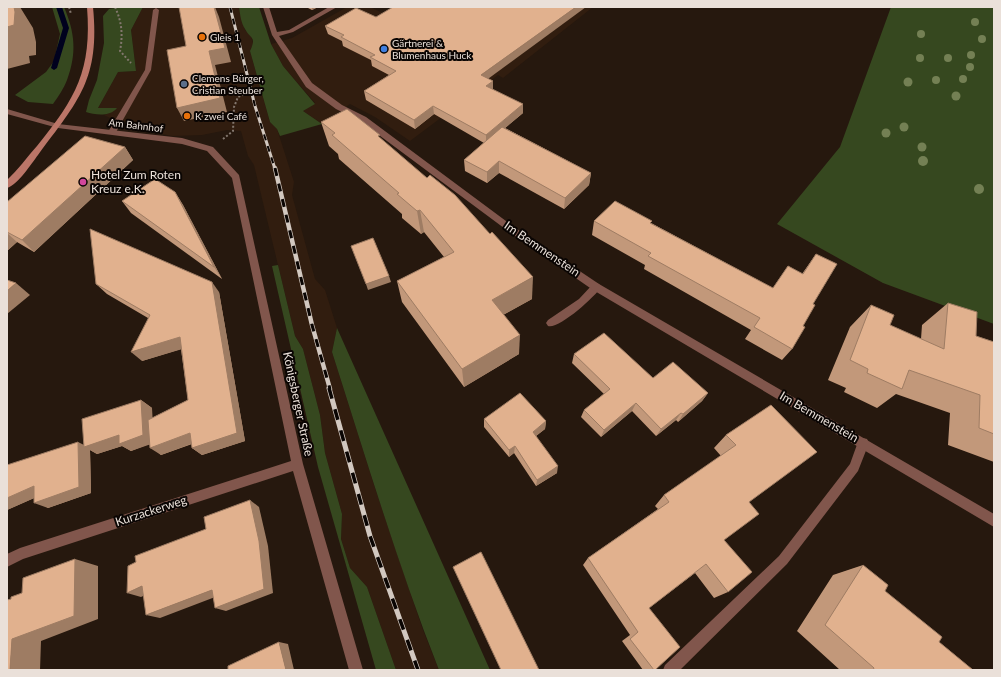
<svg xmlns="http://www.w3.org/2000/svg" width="1001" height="677" font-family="Lato,sans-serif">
  <rect width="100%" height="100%" fill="#26180e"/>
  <g fill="#311d0f">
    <polygon points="143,7 239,7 245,30 251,35 253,44 250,51 270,122 277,129 294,182 292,195 315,279 325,290 337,328 332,352 376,491 423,630 439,670 396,670 367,587 350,568 341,539 342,514 325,453 320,415 303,349 295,336 254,165 248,156 241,131 227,130 202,135 173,136 132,129 104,115 109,113 98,108 118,72 136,71 131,30"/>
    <polygon points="347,7 370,7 402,22 427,7 593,7 503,78 498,75 410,141 375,117 350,104 322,124 303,111 315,103 283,66 271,44 292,38"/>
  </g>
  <g fill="#36481f">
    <path d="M52 7H64C75 33 77 53 67 80 64 88 58 97 53 104L28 102 15 95 46 72 54 61 60 34Z"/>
    <path d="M121 7H143L131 30 136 71 118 72 98 108H117C110 117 95 115 86 112L89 100 97 80 104 43 103 16 109 9Z"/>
    <path d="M239 7H259L271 44 283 66 315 104 303 111 322 124 280 136 277 129 270 122 250 51C257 36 250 39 245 29 241 23 240 14 239 7Z"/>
    <polygon points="891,7 994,7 994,324 883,283 777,224 840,147"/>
    <polygon points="278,265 295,336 303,349 320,415 325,453 342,514 341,539 350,568 367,587 396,670 376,670 318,467 272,266"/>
    <path d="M337 328 490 670H439C398 566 366 458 332 352Z"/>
  </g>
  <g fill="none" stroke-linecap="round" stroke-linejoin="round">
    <polygon fill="#00011e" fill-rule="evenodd" points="56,7 62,7 69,28 57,68 54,70 51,68 63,28"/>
    <g stroke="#83776e" stroke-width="2" stroke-dasharray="2 2" stroke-linecap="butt">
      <polyline points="69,7 71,14"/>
      <path d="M115 7C122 22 123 35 120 51L131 63"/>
      <polyline points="223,42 232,40"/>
      <polyline points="223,139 233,131 234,107 238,97 245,94"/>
    </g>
    <g fill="#81564c" fill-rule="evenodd">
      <polygon points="156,8 159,10 151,70 115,134 109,134 108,132 145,70 153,10"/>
      <path d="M596 283 599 284 601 287C595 297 558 330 548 326L546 323 548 320 579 299 593 284Z"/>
      <polygon points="863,438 867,439 869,443 858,471 787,564 680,670 663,670 665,665 779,556 850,464 859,439"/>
    </g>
    <g fill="#81564c" fill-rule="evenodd">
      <polygon points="263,7 269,7 277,32 289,30 329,7 337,7 293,32 279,36 312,83 342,105 366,117 514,227 599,284 994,514 994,527 593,290 508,231 360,121 336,109 306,87 272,35"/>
      <polygon points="7,109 58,124 182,138 213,147 239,175 303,464 363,670 349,670 293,471 23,559 7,567 7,554 20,548 291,461 232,178 207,151 182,144 58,128 7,114"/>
    </g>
    <path fill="#bb7668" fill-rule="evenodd" d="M87 7H93C100 79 79 100 38 155 31 164 18 185 7 188V180C18 170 27 157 37 146 76 98 92 70 87 7Z"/>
    <g stroke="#d2c8c0" stroke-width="3">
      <polyline id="rail-far2" points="230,7 255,106 275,169"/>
    </g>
    <g stroke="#d2c8c0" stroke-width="4.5">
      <polyline id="rail-far1" points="275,168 312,325 330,389"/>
    </g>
    <g stroke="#d2c8c0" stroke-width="5">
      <polyline id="rail" points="329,388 370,536 418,670"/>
    </g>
    <use href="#rail-far2" stroke="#0a0503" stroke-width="2" stroke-dasharray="6" stroke-linecap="butt"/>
    <use href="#rail-far1" stroke="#0a0503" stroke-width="3" stroke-dasharray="8" stroke-linecap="butt"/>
    <use href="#rail" stroke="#0a0503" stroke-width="3.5" stroke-dasharray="11" stroke-linecap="butt"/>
  </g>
  <g fill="#748054">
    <circle cx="975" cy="22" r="4"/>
    <circle cx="921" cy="34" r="4"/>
    <circle cx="982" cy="39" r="4"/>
    <circle cx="971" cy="55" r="4"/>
    <circle cx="920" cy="58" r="4"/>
    <circle cx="948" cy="58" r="4"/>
    <circle cx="970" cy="67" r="4"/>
    <circle cx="963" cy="79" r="4"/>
    <circle cx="936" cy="80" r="4"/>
    <circle cx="908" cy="82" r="4.5"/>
    <circle cx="956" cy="96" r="4.5"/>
    <circle cx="904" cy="127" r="4.5"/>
    <circle cx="886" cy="133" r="4.5"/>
    <circle cx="922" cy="147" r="4.5"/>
    <circle cx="923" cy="161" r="5"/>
    <circle cx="979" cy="189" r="5"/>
  </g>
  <g fill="#c2987a">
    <polygon points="306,7 318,7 312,10"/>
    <polygon points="325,26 488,79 493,81 493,90 523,104 523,113 505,128 591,173 589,185 564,209 499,173 487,183 465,171 464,160 484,143 434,114 415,129 366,100 364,91 389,75 372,66 371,60 343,46 342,41 328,34"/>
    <polygon points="321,122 381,139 532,299 503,315 519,354 464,387 402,302 397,281 444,257 424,232 421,234 402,218 402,214 339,159 338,154 329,146"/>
    <polygon points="125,147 133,160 34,252 17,242 7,251 7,202"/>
    <polygon points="175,192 183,205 222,279 131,213 122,201"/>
    <polygon points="594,221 651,223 773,288 788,266 802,274 816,254 813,304 792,349 782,360 745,339 751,330 644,269 645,265 592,235"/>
    <polygon points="96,284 219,292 245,441 202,455 192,448 192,444 161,455 149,444 131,451 122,446 97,454 90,450 91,493 48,508 34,498 7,510 7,464 8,465 84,445 141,400 152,408 152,418 188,400 181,349 142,361 148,318 107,294"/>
    <polygon points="948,303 976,336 994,342 994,462 948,445 950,413 896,394 877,408 844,392 846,388 828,380 850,327 871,305 890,325 921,339 922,325"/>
    <polygon points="574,354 653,378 708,393 702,401 678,422 676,420 656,436 632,411 601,437 581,417 584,410 604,394 572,363"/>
    <polygon points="771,405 749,502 724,540 728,592 714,598 695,573 649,608 655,670 643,670 622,641 630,635 583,565 588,558 658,509 655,506 664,495 721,456 714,448 726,435"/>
    <polygon points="484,419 546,421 545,429 536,436 557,473 536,486 514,453 509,457 484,427"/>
    <polygon points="863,565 885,591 939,642 973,670 840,670 797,631 833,575"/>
  </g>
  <g fill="#9e7c63">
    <polygon points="14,7 20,7 33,28 36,42 36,55 29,56 30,63 7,69 7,27"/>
    <polygon points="214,7 215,7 219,17 231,62 215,65 227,112 184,121 177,108"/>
    <polygon points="312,7 318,7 312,10"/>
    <polygon points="576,7 586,7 481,84 481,75"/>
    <polygon points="493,81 493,90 486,86"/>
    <polygon points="523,104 523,113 486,144 486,135"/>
    <polygon points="433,106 434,114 415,129 414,120"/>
    <polygon points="125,147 133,160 34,252 22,240"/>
    <polygon points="499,161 499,173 487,183 487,172"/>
    <polygon points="591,173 589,185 564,209 565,198"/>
    <polygon points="175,192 183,205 222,279 214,267"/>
    <polygon points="420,210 424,232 421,234 417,211"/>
    <polygon points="7,233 17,242 7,251"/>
    <polygon points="389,276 391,282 368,290 366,284"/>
    <polygon points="533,277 532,299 492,321 492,300"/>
    <polygon points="212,282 219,292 245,441 202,455 192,448"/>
    <polygon points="16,283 30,295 7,314 7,291"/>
    <polygon points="520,335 519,354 464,387 462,369"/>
    <polygon points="180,337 189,347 142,361 131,352"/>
    <polygon points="708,393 702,401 678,422 683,414"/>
    <polygon points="141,400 152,408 154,443 131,451 122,446 97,454 90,450 91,493 48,508 34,503 78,442 86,446"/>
    <polygon points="636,403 632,411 601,437 604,430"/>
    <polygon points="681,413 676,420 656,436 661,429"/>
    <polygon points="546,421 545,429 532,439 533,432"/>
    <polygon points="190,433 199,441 161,455 150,448"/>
    <polygon points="515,446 514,453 509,457 509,450"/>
    <polygon points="558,466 557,473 536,486 537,480"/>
    <polygon points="34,486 48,492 7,510 7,498"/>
    <polygon points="250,500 259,507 268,546 273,593 226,611 215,608"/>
    <polygon points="75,559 98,566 98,619 41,641 40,670 10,670 12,639"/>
    <polygon points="142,586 156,590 141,597 127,593"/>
    <polygon points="212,590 223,594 160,618 146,615"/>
    <polygon points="279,642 288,644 294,670 286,670"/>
  </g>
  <g fill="#e1b18e" stroke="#9e7c63">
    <polygon points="7,7 14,7 15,12 14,25 7,27"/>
    <polygon points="179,7 214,7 225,48 209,51 220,98 177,108 167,50 186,46"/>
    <polygon points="393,7 576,7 481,75 493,81 486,86 523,104 486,135 433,106 414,120 364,91 396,71 370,57 375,55 341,37 344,35 325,26 356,8 376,17"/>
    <polygon points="347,109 380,135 378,136 427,178 430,175 455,195 490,234 492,232 533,277 492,300 520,335 462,369 397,281 454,252 420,210 417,211 397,194 399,193 332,135 335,133 321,122"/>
    <polygon points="502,127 591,173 565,198 499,161 487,172 464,160"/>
    <polygon points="85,136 125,147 22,240 7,232 7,202"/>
    <polygon points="155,179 175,192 214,267 122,201"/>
    <polygon points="615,201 652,221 650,223 773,288 788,266 803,274 816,254 837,264 813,304 815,305 803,326 805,327 792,349 754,327 760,318 648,256 651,253 594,221"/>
    <polygon points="90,229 212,282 237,433 192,448 190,433 150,448 148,420 188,400 180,337 131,352 150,315 96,284"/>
    <polygon points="373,238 389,276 366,284 351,246"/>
    <polygon points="7,280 16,283 7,291"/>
    <polygon points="948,303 977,312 976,336 994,342 994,434 979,428 980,395 909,370 902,389 867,373 868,369 850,360 871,305 894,315 890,325 944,349"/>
    <polygon points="604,333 653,378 673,362 708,393 683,414 681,413 661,429 636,403 604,430 584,410 610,389 574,354"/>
    <polygon points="520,393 546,421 533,432 558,466 537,480 515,446 509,450 484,419"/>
    <polygon points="141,400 143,435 119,444 119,435 84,447 82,419"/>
    <polygon points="771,405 817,452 749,502 759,514 724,540 752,572 728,592 706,564 649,608 680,647 655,670 654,670 630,639 638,632 588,558 669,502 664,495 736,445 726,435"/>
    <polygon points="78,442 79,487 34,503 34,486 7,498 7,465"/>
    <polygon points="250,500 259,541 264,589 215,608 212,590 146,615 142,586 127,593 128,566 136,562 135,556 206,529 204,517"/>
    <polygon points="481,552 539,670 501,670 453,567"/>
    <polygon points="75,559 74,616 12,639 10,670 7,670 7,600 11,599 11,597 22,593 23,578"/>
    <polygon points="863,565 888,585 885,591 942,637 939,642 973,670 873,670 874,668 825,625"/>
    <polygon points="279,642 286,670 228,670 228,666"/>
  </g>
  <g fill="#e8710a" stroke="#0a0503" stroke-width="1.5">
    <circle cx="202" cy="37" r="4"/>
    <circle cx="187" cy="116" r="4"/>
  </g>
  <circle fill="#3f7fe0" stroke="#0a0503" stroke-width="1.5" cx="384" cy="49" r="4"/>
  <circle fill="#5c6f8a" stroke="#0a0503" stroke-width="1.5" cx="184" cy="84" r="4"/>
  <circle fill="#d1479c" stroke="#0a0503" stroke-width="1.5" cx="83" cy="182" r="4"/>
  <g text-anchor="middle" stroke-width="4" stroke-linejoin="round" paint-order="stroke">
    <g font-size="10" fill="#eae0d9" stroke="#0a0503" text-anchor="start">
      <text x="210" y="41">Gleis 1</text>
      <text x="392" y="47">Gärtnerei &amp;<tspan x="392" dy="12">Blumenhaus Huck</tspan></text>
      <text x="192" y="82">Clemens Bürger,<tspan x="192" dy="12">Cristian Steuber</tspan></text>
      <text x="195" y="120">K zwei Café</text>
    </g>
    <g font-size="10" fill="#eae0d9" stroke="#0a0503">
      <text transform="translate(136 125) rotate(7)" y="4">Am Bahnhof</text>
    </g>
    <g font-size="12" fill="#eae0d9" stroke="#0a0503" text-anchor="start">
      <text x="91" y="179">Hotel Zum Roten<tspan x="91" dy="14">Kreuz e.K.</tspan></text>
    </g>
    <g font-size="12" fill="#eae0d9" stroke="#0a0503">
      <text transform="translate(542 249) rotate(34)" y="4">Im Bemmenstein</text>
      <text transform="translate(298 404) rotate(78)" y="4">Königsberger Straße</text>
      <text transform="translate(819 417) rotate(30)" y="4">Im Bemmenstein</text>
      <text transform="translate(151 511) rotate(-18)" y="4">Kurzackerweg</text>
    </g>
  </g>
  <rect width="1001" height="677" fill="none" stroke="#eae0d9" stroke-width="16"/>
</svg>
